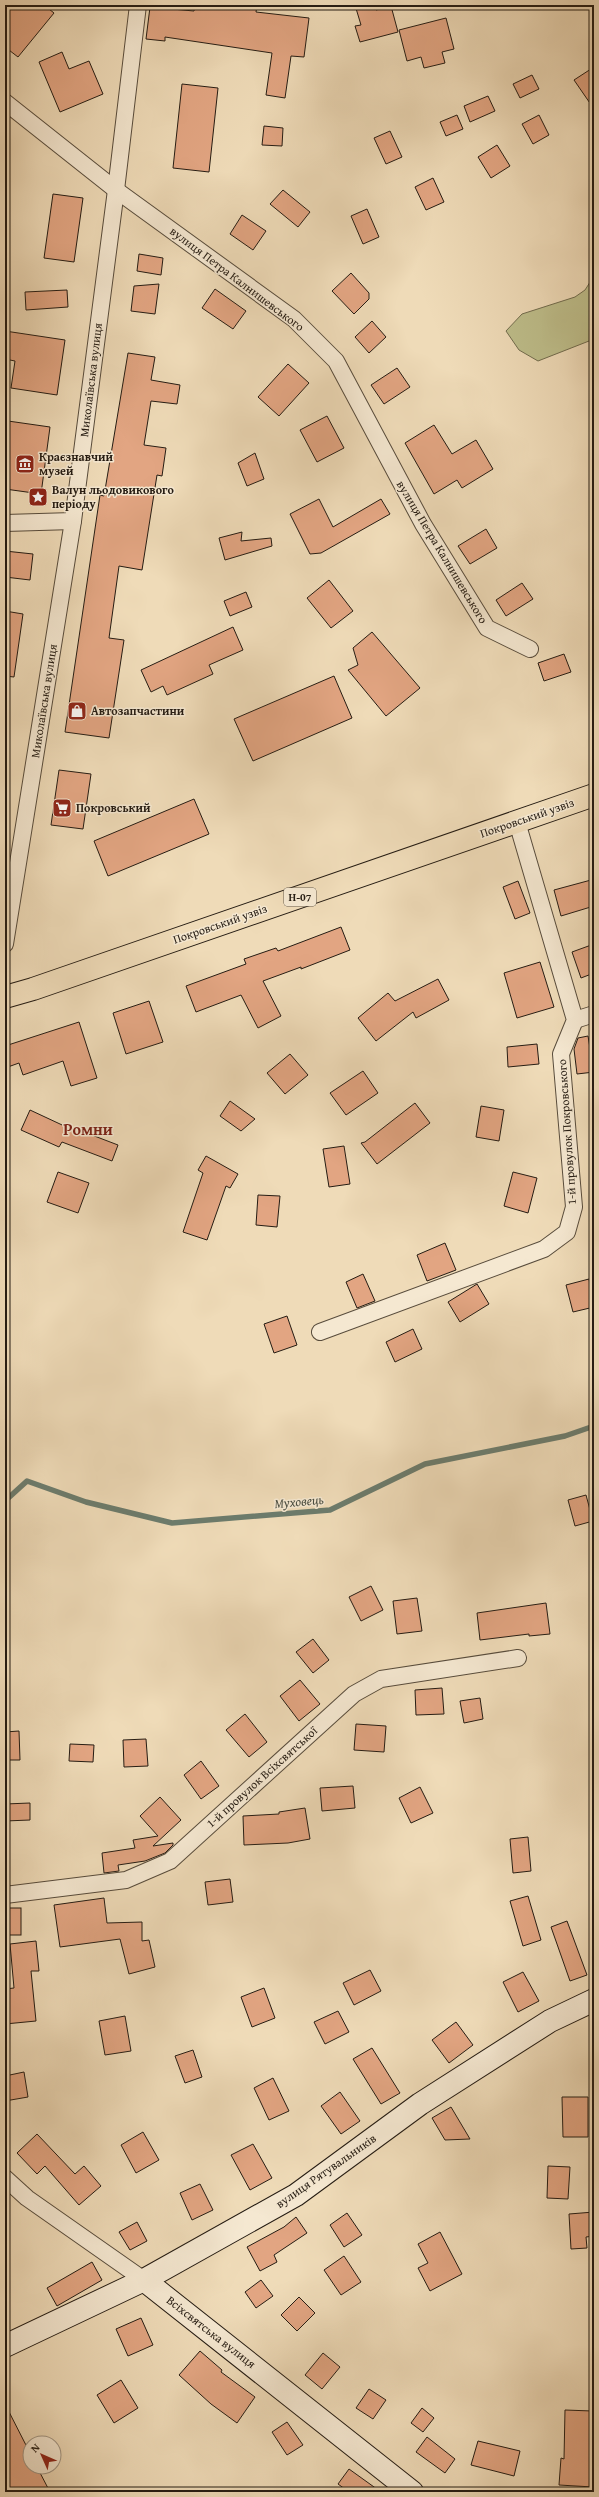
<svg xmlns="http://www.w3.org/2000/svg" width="599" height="2497" font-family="'Gentium Book Plus',serif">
  <rect width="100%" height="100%" fill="#efdbb8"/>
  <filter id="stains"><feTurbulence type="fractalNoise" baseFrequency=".005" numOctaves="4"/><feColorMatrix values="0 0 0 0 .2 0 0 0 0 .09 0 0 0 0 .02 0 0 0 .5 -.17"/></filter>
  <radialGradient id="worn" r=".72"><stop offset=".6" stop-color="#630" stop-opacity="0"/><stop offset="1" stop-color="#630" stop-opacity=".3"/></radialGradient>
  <polygon fill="#bebe8b" stroke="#726d4f" points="594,276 594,342 589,341 538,361 519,350 506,331 522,314 575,297 585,290"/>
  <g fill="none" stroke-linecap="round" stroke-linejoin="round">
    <polyline stroke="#6c7c6d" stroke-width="5.5" points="5,1501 27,1481 86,1502 172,1523 330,1510 425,1464 565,1436 594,1426"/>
  </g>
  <g fill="#e2a582" stroke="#251c13">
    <polygon points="5,5 44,5 54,13 18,57 5,47"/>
    <polygon points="195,5 257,5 256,12 309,18 304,57 291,56 285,98 266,95 272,53 165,37 165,41 146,39 150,7 194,11"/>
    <polygon points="355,5 375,5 376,10 391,6 398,32 360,42 355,26 361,25"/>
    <polygon points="446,18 454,49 442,52 445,63 424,68 421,57 407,61 399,30"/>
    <polygon points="62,52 69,69 89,61 103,94 60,112 39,62"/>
    <polygon points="594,67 594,109 574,80"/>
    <polygon points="532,75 539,89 520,98 513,84"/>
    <polygon points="182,84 218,88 209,172 173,168"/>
    <polygon points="488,96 495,111 470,122 464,106"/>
    <polygon points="457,115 463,129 446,136 440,122"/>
    <polygon points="539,115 549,135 533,144 522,124"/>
    <polygon points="264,126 283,128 282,146 262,145"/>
    <polygon points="390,131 402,157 386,164 374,138"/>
    <polygon points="497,145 510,166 491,178 478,157"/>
    <polygon points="433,178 444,202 426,210 415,187"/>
    <polygon points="283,190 310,212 298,227 270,204"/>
    <polygon points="53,194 83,198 74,262 44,258"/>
    <polygon points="367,209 379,237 363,244 351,216"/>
    <polygon points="242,215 266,231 253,250 230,234"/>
    <polygon points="139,254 163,258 161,275 137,271"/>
    <polygon points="351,273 369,293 369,299 354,314 332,291"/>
    <polygon points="159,284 155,314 131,311 134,286"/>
    <polygon points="215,289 246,311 233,329 202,308"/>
    <polygon points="67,290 68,307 26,310 25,292"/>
    <polygon points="372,321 386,337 369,353 355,337"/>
    <polygon points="5,331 65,340 57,395 11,388 15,361 5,359"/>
    <polygon points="128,353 155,357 151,380 180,385 177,404 151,401 144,445 166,448 162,476 157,475 142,570 119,566 109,638 124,640 109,738 65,732 100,495 104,496"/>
    <polygon points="288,364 309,383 279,416 258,397"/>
    <polygon points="397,368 410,387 384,404 371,385"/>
    <polygon points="327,416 344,448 317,462 300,430"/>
    <polygon points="8,421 50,427 41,494 5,489 5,438"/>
    <polygon points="434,425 452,454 476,440 493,469 462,488 457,480 434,494 405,443"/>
    <polygon points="255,453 264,479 247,486 238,463"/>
    <polygon points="319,499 333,527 381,499 390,514 321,553 310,554 290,514"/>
    <polygon points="486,529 497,548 470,564 458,546"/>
    <polygon points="242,532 241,541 271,538 272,546 225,560 219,538"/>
    <polygon points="5,551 33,554 30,580 5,577"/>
    <polygon points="329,580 353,611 331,628 307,598"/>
    <polygon points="522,583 533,599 506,616 496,600"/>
    <polygon points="246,592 252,607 230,616 224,601"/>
    <polygon points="5,611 23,614 14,677 5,676"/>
    <polygon points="233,627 243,650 209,665 213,674 167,695 163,686 151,692 141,670"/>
    <polygon points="372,632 420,688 386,716 348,670 358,665 353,648"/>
    <polygon points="564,654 571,672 544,681 538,663"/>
    <polygon points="334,676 352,718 253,761 234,719"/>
    <polygon points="59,770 91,774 83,829 51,825"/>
    <polygon points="194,799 209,834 108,876 94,841"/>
    <polygon points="591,880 594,906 561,916 554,890"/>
    <polygon points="518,881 530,913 515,919 503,887"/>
    <polygon points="341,927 350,950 301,969 301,967 263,981 281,1016 258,1028 241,995 196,1012 186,986 246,964 244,959 276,948 278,951"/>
    <polygon points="594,944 594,973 581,978 572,952"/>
    <polygon points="540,962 554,1007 517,1018 504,973"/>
    <polygon points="438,979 449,1000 416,1018 413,1012 376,1041 358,1018 388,993 395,1001"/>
    <polygon points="149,1001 163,1042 126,1054 113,1013"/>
    <polygon points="79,1022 97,1078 71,1086 63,1061 23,1075 19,1063 5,1068 5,1046"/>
    <polygon points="588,1036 594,1072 577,1074 574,1049 578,1038"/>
    <polygon points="537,1044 539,1064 508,1067 507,1047"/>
    <polygon points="290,1054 308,1075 285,1094 267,1073"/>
    <polygon points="363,1071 378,1093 346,1115 330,1093"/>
    <polygon points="230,1101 255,1119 241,1131 220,1116"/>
    <polygon points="415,1103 430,1123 377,1164 361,1143 365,1142"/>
    <polygon points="481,1106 504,1110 499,1141 476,1137"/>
    <polygon points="30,1110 75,1131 76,1129 118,1145 112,1161 62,1142 59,1147 21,1130"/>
    <polygon points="344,1146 350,1184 329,1187 323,1149"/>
    <polygon points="206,1156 238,1174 230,1188 226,1186 207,1240 183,1232 203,1173 198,1170"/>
    <polygon points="58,1172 89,1183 78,1213 47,1202"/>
    <polygon points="513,1172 537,1178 528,1213 504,1206"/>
    <polygon points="258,1195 280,1196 277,1227 256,1225"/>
    <polygon points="445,1243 456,1270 427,1281 417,1255"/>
    <polygon points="363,1274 375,1301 357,1308 346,1282"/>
    <polygon points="589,1279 594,1307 573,1312 566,1285"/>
    <polygon points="477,1284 489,1304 460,1322 448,1302"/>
    <polygon points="287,1316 297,1345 274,1353 264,1324"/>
    <polygon points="413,1329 422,1349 395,1362 386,1342"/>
    <polygon points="586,1495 593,1521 575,1526 568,1500"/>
    <polygon points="371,1586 383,1610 361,1621 349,1597"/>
    <polygon points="417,1598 422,1631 397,1634 393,1601"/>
    <polygon points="546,1603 550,1634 529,1636 529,1634 480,1640 477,1613"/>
    <polygon points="313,1639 329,1660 313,1673 296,1652"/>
    <polygon points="300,1680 320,1704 299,1721 280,1696"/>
    <polygon points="442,1688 444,1714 416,1715 415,1690"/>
    <polygon points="480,1698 483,1719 464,1723 460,1701"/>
    <polygon points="245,1714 267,1742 249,1757 226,1730"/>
    <polygon points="356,1724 386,1726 384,1752 354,1750"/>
    <polygon points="19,1731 20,1760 5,1760 5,1732"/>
    <polygon points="146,1739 148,1766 124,1767 123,1740"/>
    <polygon points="70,1744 94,1745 93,1762 69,1761"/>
    <polygon points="201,1761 219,1786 201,1799 184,1775"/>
    <polygon points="353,1786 355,1808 322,1811 320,1788"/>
    <polygon points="420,1787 433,1813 411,1823 399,1798"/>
    <polygon points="160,1797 181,1820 153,1846 173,1843 173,1845 165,1853 145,1861 118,1865 119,1871 104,1873 102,1853 135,1848 133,1840 158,1836 140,1816"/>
    <polygon points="30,1803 30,1820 5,1821 5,1804"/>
    <polygon points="305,1808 310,1839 288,1843 244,1845 243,1816 279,1814 279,1812"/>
    <polygon points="528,1837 531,1871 513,1873 510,1839"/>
    <polygon points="230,1879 233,1902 208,1905 205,1882"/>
    <polygon points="528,1896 541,1940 523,1946 510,1901"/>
    <polygon points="104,1898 107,1923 142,1922 142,1941 149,1940 155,1967 129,1974 120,1939 60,1947 54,1905"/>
    <rect x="5" y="1908" width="16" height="27"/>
    <polygon points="567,1921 587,1975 570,1981 551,1927"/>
    <polygon points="36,1941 39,1971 31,1971 36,2021 5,2024 5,1989 14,1988 10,1944"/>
    <polygon points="370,1970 381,1991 354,2005 343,1983"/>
    <polygon points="523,1972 539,2001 518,2012 503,1982"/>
    <polygon points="264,1988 275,2018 252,2027 241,1997"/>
    <polygon points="338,2011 349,2032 325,2044 314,2022"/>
    <polygon points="125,2016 131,2051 105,2055 99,2021"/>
    <polygon points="456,2022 473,2045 449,2063 432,2040"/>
    <polygon points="372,2048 400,2093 381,2104 353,2059"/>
    <polygon points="193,2050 202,2077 185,2083 175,2056"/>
    <polygon points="24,2072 28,2097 5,2101 5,2076"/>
    <polygon points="273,2078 289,2111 269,2120 254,2088"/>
    <polygon points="340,2092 360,2121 341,2134 321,2106"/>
    <polygon points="562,2097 588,2097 588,2137 563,2137"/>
    <polygon points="451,2107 470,2139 445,2140 432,2118"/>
    <polygon points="143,2132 159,2160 136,2173 121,2145"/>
    <polygon points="37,2134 75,2174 84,2166 101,2186 79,2205 45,2166 37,2174 17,2153"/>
    <polygon points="253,2144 272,2178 250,2190 231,2155"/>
    <polygon points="548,2166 570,2167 568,2199 547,2198"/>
    <polygon points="200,2184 213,2210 192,2220 180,2193"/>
    <polygon points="594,2212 594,2236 586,2237 587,2248 571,2249 569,2214"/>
    <polygon points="347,2213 362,2235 344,2247 330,2225"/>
    <polygon points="296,2217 307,2233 274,2255 277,2262 260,2271 247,2247 284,2227"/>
    <polygon points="137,2222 147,2241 130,2250 119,2232"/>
    <polygon points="440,2232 462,2274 430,2291 418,2268 428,2263 418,2244"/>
    <polygon points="344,2256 361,2282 341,2295 324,2270"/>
    <polygon points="92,2262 102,2280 57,2306 47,2288"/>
    <polygon points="261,2280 273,2296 256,2308 245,2292"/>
    <polygon points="299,2297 315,2313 297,2331 281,2315"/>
    <polygon points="141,2318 153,2345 128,2356 116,2329"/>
    <polygon points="200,2351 222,2370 221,2372 255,2397 237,2423 211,2404 179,2375"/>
    <polygon points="323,2353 340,2367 322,2389 305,2375"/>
    <polygon points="121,2380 138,2408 114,2423 97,2395"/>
    <polygon points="369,2389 386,2400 373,2419 356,2408"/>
    <polygon points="5,2404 30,2453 30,2467 37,2467 50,2492 9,2492 5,2484"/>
    <polygon points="422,2408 434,2418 423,2432 411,2423"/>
    <polygon points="565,2410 592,2411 590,2460 594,2461 593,2487 559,2485 561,2458 564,2459"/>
    <polygon points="287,2422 303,2445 287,2455 272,2432"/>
    <polygon points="427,2437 455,2459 445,2473 416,2452"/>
    <polygon points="478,2441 520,2451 514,2476 471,2465"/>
    <polygon points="349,2469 381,2492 349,2492 338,2484"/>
  </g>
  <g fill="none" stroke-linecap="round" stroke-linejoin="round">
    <g stroke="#584c3c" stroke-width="18">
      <g id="street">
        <polyline points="5,102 116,190 294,319 336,361 423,524 487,628 530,649"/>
        <polyline points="5,523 73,521"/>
        <polyline points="5,944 73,521 116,190 138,5"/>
        <polyline points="575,1020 594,1014"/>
        <polyline points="320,1332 544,1249 567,1232 574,1207 561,1054 575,1020 517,822"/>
        <polyline points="5,1895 126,1880 170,1861 354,1694 381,1679 518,1658"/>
        <polyline points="5,2178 27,2198 144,2280"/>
      </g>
    </g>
    <g stroke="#251c13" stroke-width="24">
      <g id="secondary">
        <polyline points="144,2280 412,2492"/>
        <polyline points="5,2346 144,2280 296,2195 420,2104 550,2021 594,2000"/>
      </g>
    </g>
    <g stroke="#251c13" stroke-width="24">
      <polyline id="primary" points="5,997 33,989 594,795"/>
    </g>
    <use href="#street" stroke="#f5e8d1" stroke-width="16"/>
    <use href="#secondary" stroke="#f5e8d1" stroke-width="22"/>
    <use href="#primary" stroke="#efdbb8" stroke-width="22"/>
  </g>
  <defs>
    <g id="museum-square" transform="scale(1)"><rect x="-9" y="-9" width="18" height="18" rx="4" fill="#8f2418" stroke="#f5e8d1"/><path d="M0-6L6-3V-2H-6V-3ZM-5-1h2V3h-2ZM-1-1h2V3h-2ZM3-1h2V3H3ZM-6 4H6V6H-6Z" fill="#fff"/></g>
    <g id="sight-square" transform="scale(1)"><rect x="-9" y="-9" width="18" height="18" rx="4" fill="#8f2418" stroke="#f5e8d1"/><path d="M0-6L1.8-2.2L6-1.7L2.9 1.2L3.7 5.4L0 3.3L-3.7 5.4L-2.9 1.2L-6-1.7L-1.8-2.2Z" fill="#fff"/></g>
    <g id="shop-square" transform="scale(1)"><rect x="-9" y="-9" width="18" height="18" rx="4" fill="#8f2418" stroke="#f5e8d1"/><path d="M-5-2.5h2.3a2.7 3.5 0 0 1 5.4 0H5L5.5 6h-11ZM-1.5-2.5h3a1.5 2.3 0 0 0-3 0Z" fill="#fff"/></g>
    <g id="supermarket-square" transform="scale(1)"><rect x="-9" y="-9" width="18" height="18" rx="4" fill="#8f2418" stroke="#f5e8d1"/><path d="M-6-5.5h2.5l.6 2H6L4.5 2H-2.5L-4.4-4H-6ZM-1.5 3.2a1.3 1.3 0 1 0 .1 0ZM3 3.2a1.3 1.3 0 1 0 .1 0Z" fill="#fff"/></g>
  </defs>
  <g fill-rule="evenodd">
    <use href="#museum-square" x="25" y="464"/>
    <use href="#sight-square" x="38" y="497"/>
    <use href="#shop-square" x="77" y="711"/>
    <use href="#supermarket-square" x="62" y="808"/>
  </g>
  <g text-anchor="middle" stroke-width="3" stroke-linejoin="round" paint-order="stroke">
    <rect fill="#f5e8d1" stroke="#63594c" stroke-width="1" x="284" y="888" width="32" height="18" rx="3"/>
    <g font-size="11" font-weight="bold" fill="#251c13">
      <text x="300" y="901">Н-07</text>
    </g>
    <g font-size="12" fill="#251c13" stroke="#f5e8d1">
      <text transform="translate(237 279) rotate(37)" y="4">вулиця Петра Калнишевського</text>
      <text transform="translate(91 380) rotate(-83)" y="4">Миколаївська вулиця</text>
      <text transform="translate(442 552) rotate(59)" y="4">вулиця Петра Калнишевського</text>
      <text transform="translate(44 701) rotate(-81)" y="4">Миколаївська вулиця</text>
      <text transform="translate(527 818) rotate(-19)" y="4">Покровський узвіз</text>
      <text transform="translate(220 924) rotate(-19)" y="4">Покровський узвіз</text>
      <text transform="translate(567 1132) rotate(-94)" y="4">1-й провулок Покровського</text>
      <text transform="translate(262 1777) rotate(-42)" y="4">1-й провулок Всіхсвятської</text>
      <text transform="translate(326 2171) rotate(-35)" y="4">вулиця Рятувальників</text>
      <text transform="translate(211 2332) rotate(38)" y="4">Всіхсвятська вулиця</text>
    </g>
    <g font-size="12" font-weight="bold" fill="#251c13" stroke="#f5e8d1" text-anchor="start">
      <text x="39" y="461">Краєзнавчий<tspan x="39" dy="14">музей</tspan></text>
      <text x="52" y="494">Валун льодовикового<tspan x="52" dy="14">періоду</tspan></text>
      <text x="91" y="715">Автозапчастини</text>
      <text x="76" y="812">Покровський</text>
    </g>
    <g font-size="13" font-style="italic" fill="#484c40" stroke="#f5e8d1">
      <text transform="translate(299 1501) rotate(-5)" y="5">Муховець</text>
    </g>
    <g font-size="16" font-weight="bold" fill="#7a1f14" stroke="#f5e8d1">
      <text x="88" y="1135">Ромни</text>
    </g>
  </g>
  <rect width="599" height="2497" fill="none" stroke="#efdbb8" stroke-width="20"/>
  <rect x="6" y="6" width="587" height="2485" fill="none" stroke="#251c13" stroke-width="2"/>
  <rect x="10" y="10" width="579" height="2477" fill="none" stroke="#251c13"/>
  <g transform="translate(42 2455) rotate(315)"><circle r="19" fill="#f5e8d1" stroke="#a29685"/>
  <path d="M0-3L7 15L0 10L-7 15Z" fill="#8f2418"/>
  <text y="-6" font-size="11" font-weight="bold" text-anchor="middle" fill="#251c13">N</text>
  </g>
  <rect width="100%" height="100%" filter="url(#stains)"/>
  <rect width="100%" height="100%" fill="url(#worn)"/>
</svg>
